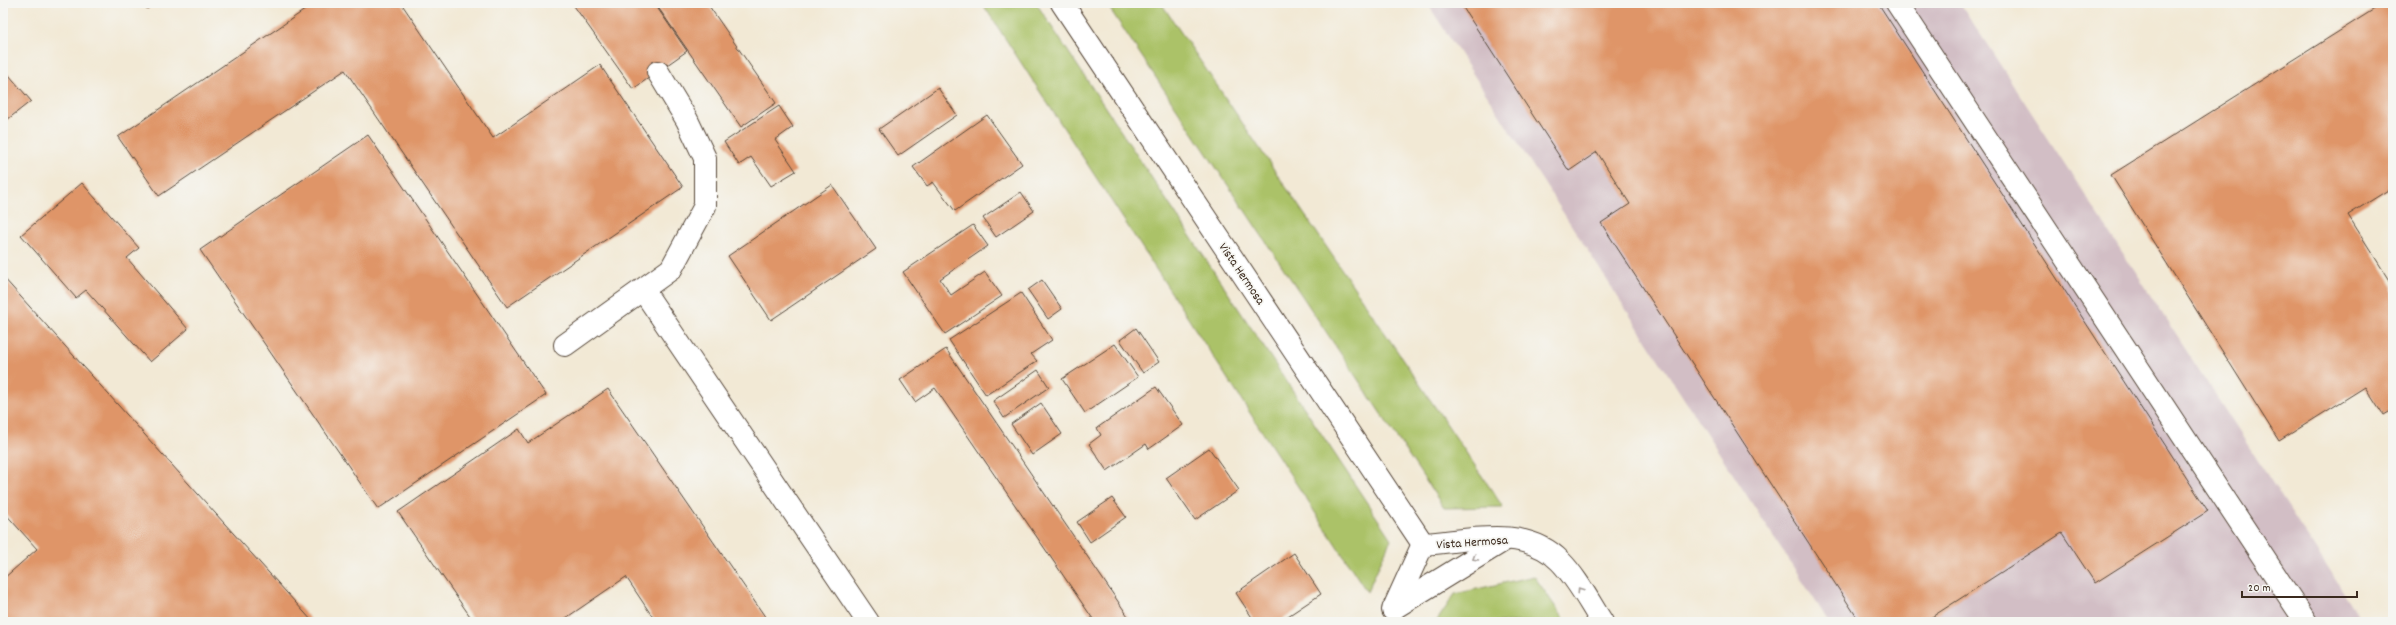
<svg xmlns="http://www.w3.org/2000/svg" width="2396" height="625" font-family="Dekko,sans-serif">
  <rect width="100%" height="100%" fill="#f6f6f2"/>
  <filter id="ink" filterUnits="userSpaceOnUse"><feTurbulence type="fractalNoise" baseFrequency=".025" numOctaves="2"/><feDisplacementMap in="SourceGraphic" scale="8" xChannelSelector="R" yChannelSelector="G"/><feConvolveMatrix kernelMatrix="1 2 1 2 8 2 1 2 1" color-interpolation-filters="sRGB"/></filter>
  <filter id="wash" filterUnits="userSpaceOnUse"><feTurbulence type="fractalNoise" baseFrequency=".012" numOctaves="4" result="noise"/><feDisplacementMap in="SourceGraphic" scale="16" xChannelSelector="R" yChannelSelector="G"/><feGaussianBlur stdDeviation="0.9" result="paint"/><feColorMatrix in="noise" values="0 0 0 0 0 0 0 0 0 0 0 0 0 0 0 0 0 1.4 0 .05"/><feComposite in="paint" operator="in"/></filter>
  <g filter="url(#wash)">
    <rect width="100%" height="100%" fill="#f2e9d5"/>
    <polygon fill="#d2bec5" points="1427,3 1960,3 2363,622 1829,622"/>
    <g fill="#abc267" stroke="#737642">
      <polygon points="982,3 1036,3 1391,539 1367,592"/>
      <polygon points="1106,3 1161,3 1503,507 1444,508"/>
      <polygon points="1534,576 1566,622 1436,622 1455,594"/>
    </g>
    <g id="blocks">
      <g fill="#df9567">
        <polygon points="143,3 155,3 147,9"/>
        <polygon points="315,3 401,3 493,138 600,65 683,187 507,307 345,70 159,196 118,137"/>
        <polygon points="572,3 654,3 687,51 633,89"/>
        <polygon points="655,3 707,3 776,103 741,127"/>
        <polygon points="1460,3 1878,3 2208,511 2095,583 2062,533 1924,622 1860,622 1601,223 1630,204 1597,152 1569,171"/>
        <polygon points="2384,3 2393,3 2393,187 2348,215 2393,286 2393,409 2383,415 2365,387 2279,441 2111,175"/>
        <polygon points="3,68 31,101 3,123"/>
        <polygon points="938,88 957,115 898,156 879,129"/>
        <polygon points="779,106 793,127 775,140 796,171 771,186 751,157 739,165 724,142"/>
        <polygon points="987,115 1022,164 955,211 933,182 927,186 913,167"/>
        <polygon points="368,135 546,395 378,509 200,250"/>
        <polygon points="82,183 139,248 127,258 188,329 150,362 86,290 76,298 21,235"/>
        <polygon points="832,185 876,249 771,320 728,256"/>
        <polygon points="1021,192 1034,211 996,237 983,218"/>
        <polygon points="973,225 988,246 940,279 951,295 985,272 1002,296 945,334 903,272"/>
        <polygon points="3,277 313,622 3,622 3,579 37,549 3,511"/>
        <polygon points="1042,280 1062,309 1048,319 1028,290"/>
        <polygon points="1021,293 1052,340 1031,354 1037,361 986,395 949,340"/>
        <polygon points="1136,328 1159,362 1143,373 1120,340"/>
        <polygon points="1115,344 1138,377 1085,413 1062,379"/>
        <polygon points="946,349 1132,622 1095,622 935,388 915,402 900,380"/>
        <polygon points="1038,370 1049,387 1004,418 993,401"/>
        <polygon points="1156,387 1183,425 1149,449 1146,444 1107,471 1089,444 1101,435 1097,428"/>
        <polygon points="608,389 768,621 767,622 656,622 626,577 560,622 474,622 398,512 519,429 528,443"/>
        <polygon points="1041,403 1062,434 1032,455 1011,424"/>
        <polygon points="1209,448 1239,490 1195,520 1166,478"/>
        <polygon points="1112,498 1126,517 1090,542 1077,522"/>
        <polygon points="1294,553 1321,594 1279,622 1255,622 1236,593"/>
      </g>
    </g>
  </g>
  <g filter="url(#ink)">
    <use href="#blocks" fill-opacity="0" stroke="#564739" stroke-width="1"/>
    <g fill="none" stroke-linecap="round" stroke-linejoin="round">
      <g stroke="#564739" stroke-width="24">
        <g id="service">
          <polyline points="1897,3 2306,622"/>
          <polyline points="643,290 868,622"/>
          <polyline points="565,345 671,269 705,206 705,158 687,120 658,72"/>
        </g>
      </g>
      <g stroke="#564739" stroke-width="24">
        <g id="tertiary">
          <polyline points="1062,3 1423,544"/>
          <path d="M1423 544C1468 541 1525 525 1560 561 1577 578 1589 602 1602 622"/>
          <polyline points="1394,608 1506,539"/>
          <polyline points="1393,610 1423,544"/>
        </g>
      </g>
      <use href="#service" stroke="#fff" stroke-width="22"/>
      <use href="#tertiary" stroke="#fff" stroke-width="22"/>
    </g>
    <defs><path id="oneway-chevron" d="M-2-3.5L2.5 0L-2 3.5" fill="none" stroke-width="1.6" stroke-linecap="round" stroke-linejoin="round"/></defs>
    <g stroke="#a79f9a">
      <use href="#oneway-chevron" transform="translate(1475 558) rotate(149)"/>
      <use href="#oneway-chevron" transform="translate(1580 590) rotate(-124)"/>
    </g>
  </g>
  <g text-anchor="middle" stroke-width="3.5" stroke-linejoin="round" paint-order="stroke">
    <g font-size="13" fill="#3b2a1e" stroke="#f6f6f2">
      <text transform="translate(1243 273) rotate(56)" y="5">Vista Hermosa</text>
      <text transform="translate(1472 541) rotate(-4)" y="5">Vista Hermosa</text>
    </g>
  </g>
  <rect width="2396" height="625" fill="none" stroke="#f6f6f2" stroke-width="16"/>
  <path d="M2242 591v6h115v-6" fill="none" stroke="#3b2a1e" stroke-width="2"/>
  <text x="2248" y="591" font-size="12" fill="#3b2a1e" stroke="#f6f6f2" stroke-width="3" paint-order="stroke">20 m</text>
</svg>
